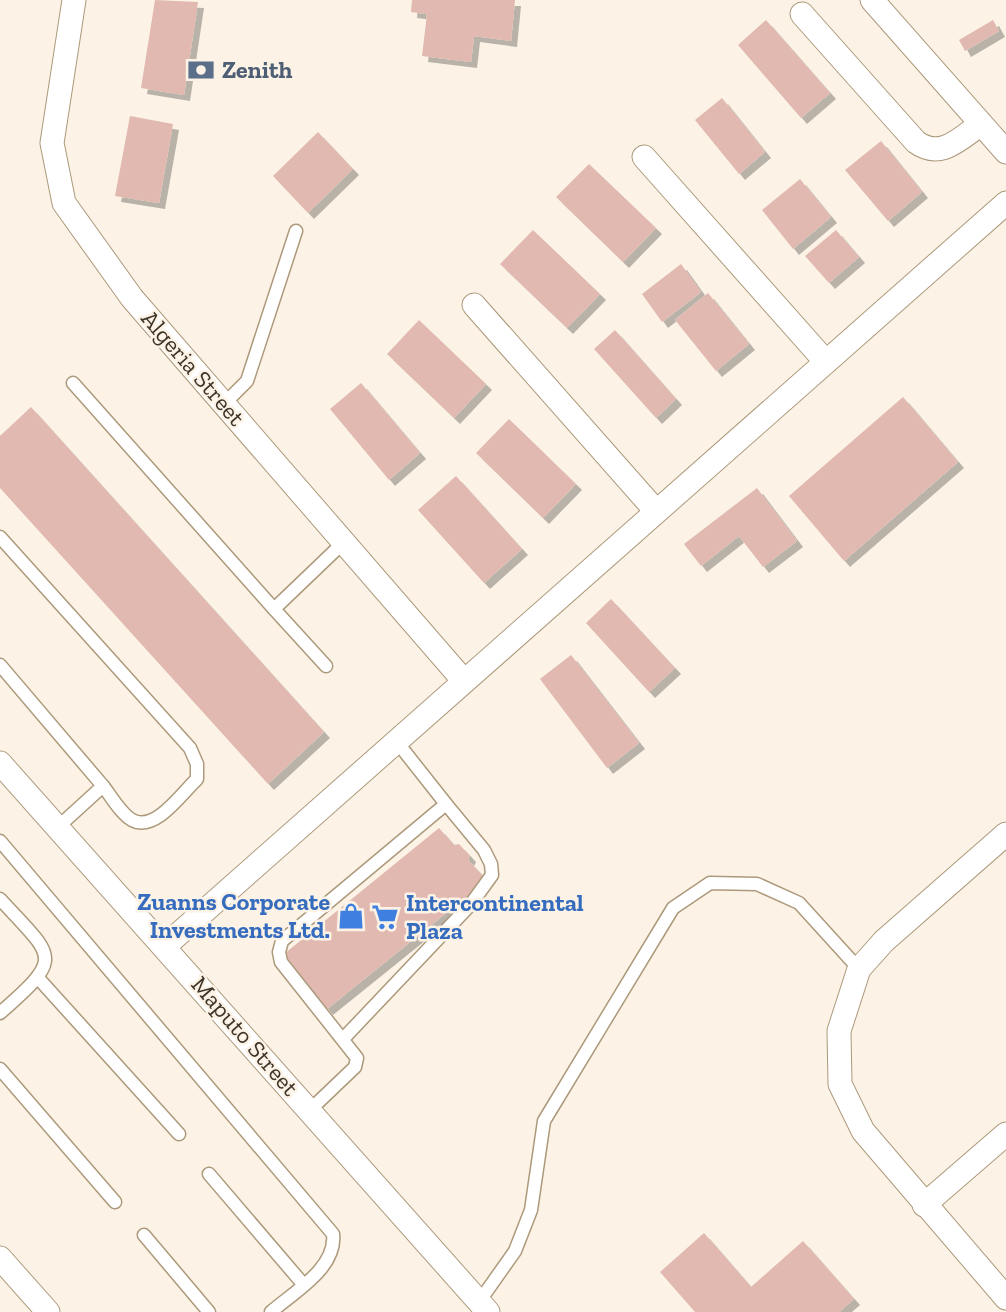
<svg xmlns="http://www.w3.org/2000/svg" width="1006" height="1312" font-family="'Zilla Slab',serif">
  <defs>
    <filter id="shadow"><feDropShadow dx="6" dy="6" stdDeviation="0" flood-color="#0004"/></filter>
  </defs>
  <rect width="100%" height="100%" fill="#fcf3e6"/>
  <g fill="#e1b9b0" filter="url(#shadow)">
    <polygon points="155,0 198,2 184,95 141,88"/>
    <polygon points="412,0 515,0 511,41 474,36 471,62 422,56 427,14 411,12"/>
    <polygon points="766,20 830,93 801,118 738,45"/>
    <polygon points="993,20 999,31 965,51 959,40"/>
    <polygon points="722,98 765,152 739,174 695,120"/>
    <polygon points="130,116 173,124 159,203 115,196"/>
    <polygon points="318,132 353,169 308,213 273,176"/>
    <polygon points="881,141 922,192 888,221 845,170"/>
    <polygon points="589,164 656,228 623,262 556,197"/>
    <polygon points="800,179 831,217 793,249 762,210"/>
    <polygon points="533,230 600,294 567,328 500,264"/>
    <polygon points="836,230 859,257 829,283 805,256"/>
    <polygon points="681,264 701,292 662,322 642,294"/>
    <polygon points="708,293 749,344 716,371 675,320"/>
    <polygon points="419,320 486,384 454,418 387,354"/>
    <polygon points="615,330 676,399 656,418 594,349"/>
    <polygon points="361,383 420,453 389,480 330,409"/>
    <polygon points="903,397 958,462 844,561 789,496"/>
    <polygon points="31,407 324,732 268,784 0,488 0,436"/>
    <polygon points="509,419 576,484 543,518 476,453"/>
    <polygon points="456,476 522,549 484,583 418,510"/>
    <polygon points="757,488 797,541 763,567 739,536 701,566 684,544"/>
    <polygon points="611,599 675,668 649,692 586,623"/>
    <polygon points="571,655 639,743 607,768 540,679"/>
    <polygon points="439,828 454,845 459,844 470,856 468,860 487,880 327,1009 310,988 306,990 297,978 300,974 284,954"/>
    <polygon points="704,1233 751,1287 803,1241 854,1299 839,1312 695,1312 660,1272"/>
  </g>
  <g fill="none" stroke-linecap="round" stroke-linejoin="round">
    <g stroke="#ad997b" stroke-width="15">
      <g id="service">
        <polyline points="73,383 274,609 344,542"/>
        <polyline points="224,404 247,381 296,231"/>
        <path d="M0 537 190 748 197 764V779C182 793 155 833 132 820 121 814 111 796 103 786"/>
        <polyline points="274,609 326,666"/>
        <polyline points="0,665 103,786 58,827"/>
        <path d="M0 841 333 1234C337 1268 294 1292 271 1312"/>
        <path d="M0 899C55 959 65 956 0 1013"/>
        <polyline points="39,979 179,1134"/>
        <polyline points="343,1039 471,904 492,875 491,864 484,850 446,804"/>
        <polyline points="0,1069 115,1202"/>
        <polyline points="310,1110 355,1067 357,1058 281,962 279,952 282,941 446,804 397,742"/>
        <polyline points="209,1174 303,1284"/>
        <polyline points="144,1235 209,1312"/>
        <polyline points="479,1302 515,1251 531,1210 544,1121 673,908 710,883 757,884 799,903 859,969"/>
      </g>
    </g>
    <g stroke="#ad997b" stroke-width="25">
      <g id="minor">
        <polyline points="74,0 52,143 64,203 132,298 464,681"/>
        <polyline points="872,0 1006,152"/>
        <path d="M802 14 916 142C941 160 959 139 981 124"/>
        <polyline points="644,157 826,362"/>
        <polyline points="474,305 656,511"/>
        <polyline points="0,763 488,1312"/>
        <polyline points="1006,834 884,941 859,969 839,1031 840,1084 863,1131 1006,1298"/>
        <polyline points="165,946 1006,203"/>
        <polyline points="924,1205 1006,1134"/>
        <polyline points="0,1258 48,1312"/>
      </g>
    </g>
    <use href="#service" stroke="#fff" stroke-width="12"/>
    <use href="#minor" stroke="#fff" stroke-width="23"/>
  </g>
  <defs>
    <g id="bank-bare" transform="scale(2.1)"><path d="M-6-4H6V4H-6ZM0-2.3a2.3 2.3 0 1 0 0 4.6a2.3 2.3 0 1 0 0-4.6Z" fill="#5c6f8a" stroke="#fcf3e6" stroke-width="2.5" paint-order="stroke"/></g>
    <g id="shop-bare" transform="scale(2.1)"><path d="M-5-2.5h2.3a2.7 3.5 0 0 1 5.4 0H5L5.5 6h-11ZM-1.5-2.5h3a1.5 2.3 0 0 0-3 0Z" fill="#3f7fe0" stroke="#fcf3e6" stroke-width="2.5" paint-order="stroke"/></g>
    <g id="supermarket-bare" transform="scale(2.1)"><path d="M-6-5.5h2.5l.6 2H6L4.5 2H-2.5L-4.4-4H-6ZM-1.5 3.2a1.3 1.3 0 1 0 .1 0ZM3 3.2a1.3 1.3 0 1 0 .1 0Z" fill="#3f7fe0" stroke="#fcf3e6" stroke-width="2.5" paint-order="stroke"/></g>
  </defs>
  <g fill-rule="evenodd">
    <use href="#bank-bare" x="201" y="70"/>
    <use href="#shop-bare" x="351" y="916"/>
    <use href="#supermarket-bare" x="385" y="917"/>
  </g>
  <g text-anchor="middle" stroke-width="5" stroke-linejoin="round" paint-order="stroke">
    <g font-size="24" font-weight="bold" fill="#4e5e75" stroke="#fcf3e6" text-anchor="start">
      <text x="222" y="78">Zenith</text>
    </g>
    <g font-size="24" fill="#3d3528" stroke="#fcf3e6">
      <text transform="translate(193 368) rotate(49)" y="8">Algeria Street</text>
      <text transform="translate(245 1036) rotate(49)" y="8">Maputo Street</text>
    </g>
    <g font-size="24" font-weight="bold" fill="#366cbe" stroke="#fcf3e6" text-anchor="end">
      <text x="330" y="910">Zuanns Corporate<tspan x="330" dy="28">Investments Ltd.</tspan></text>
      <text x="406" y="911" text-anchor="start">Intercontinental<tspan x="406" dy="28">Plaza</tspan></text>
    </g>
  </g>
</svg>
